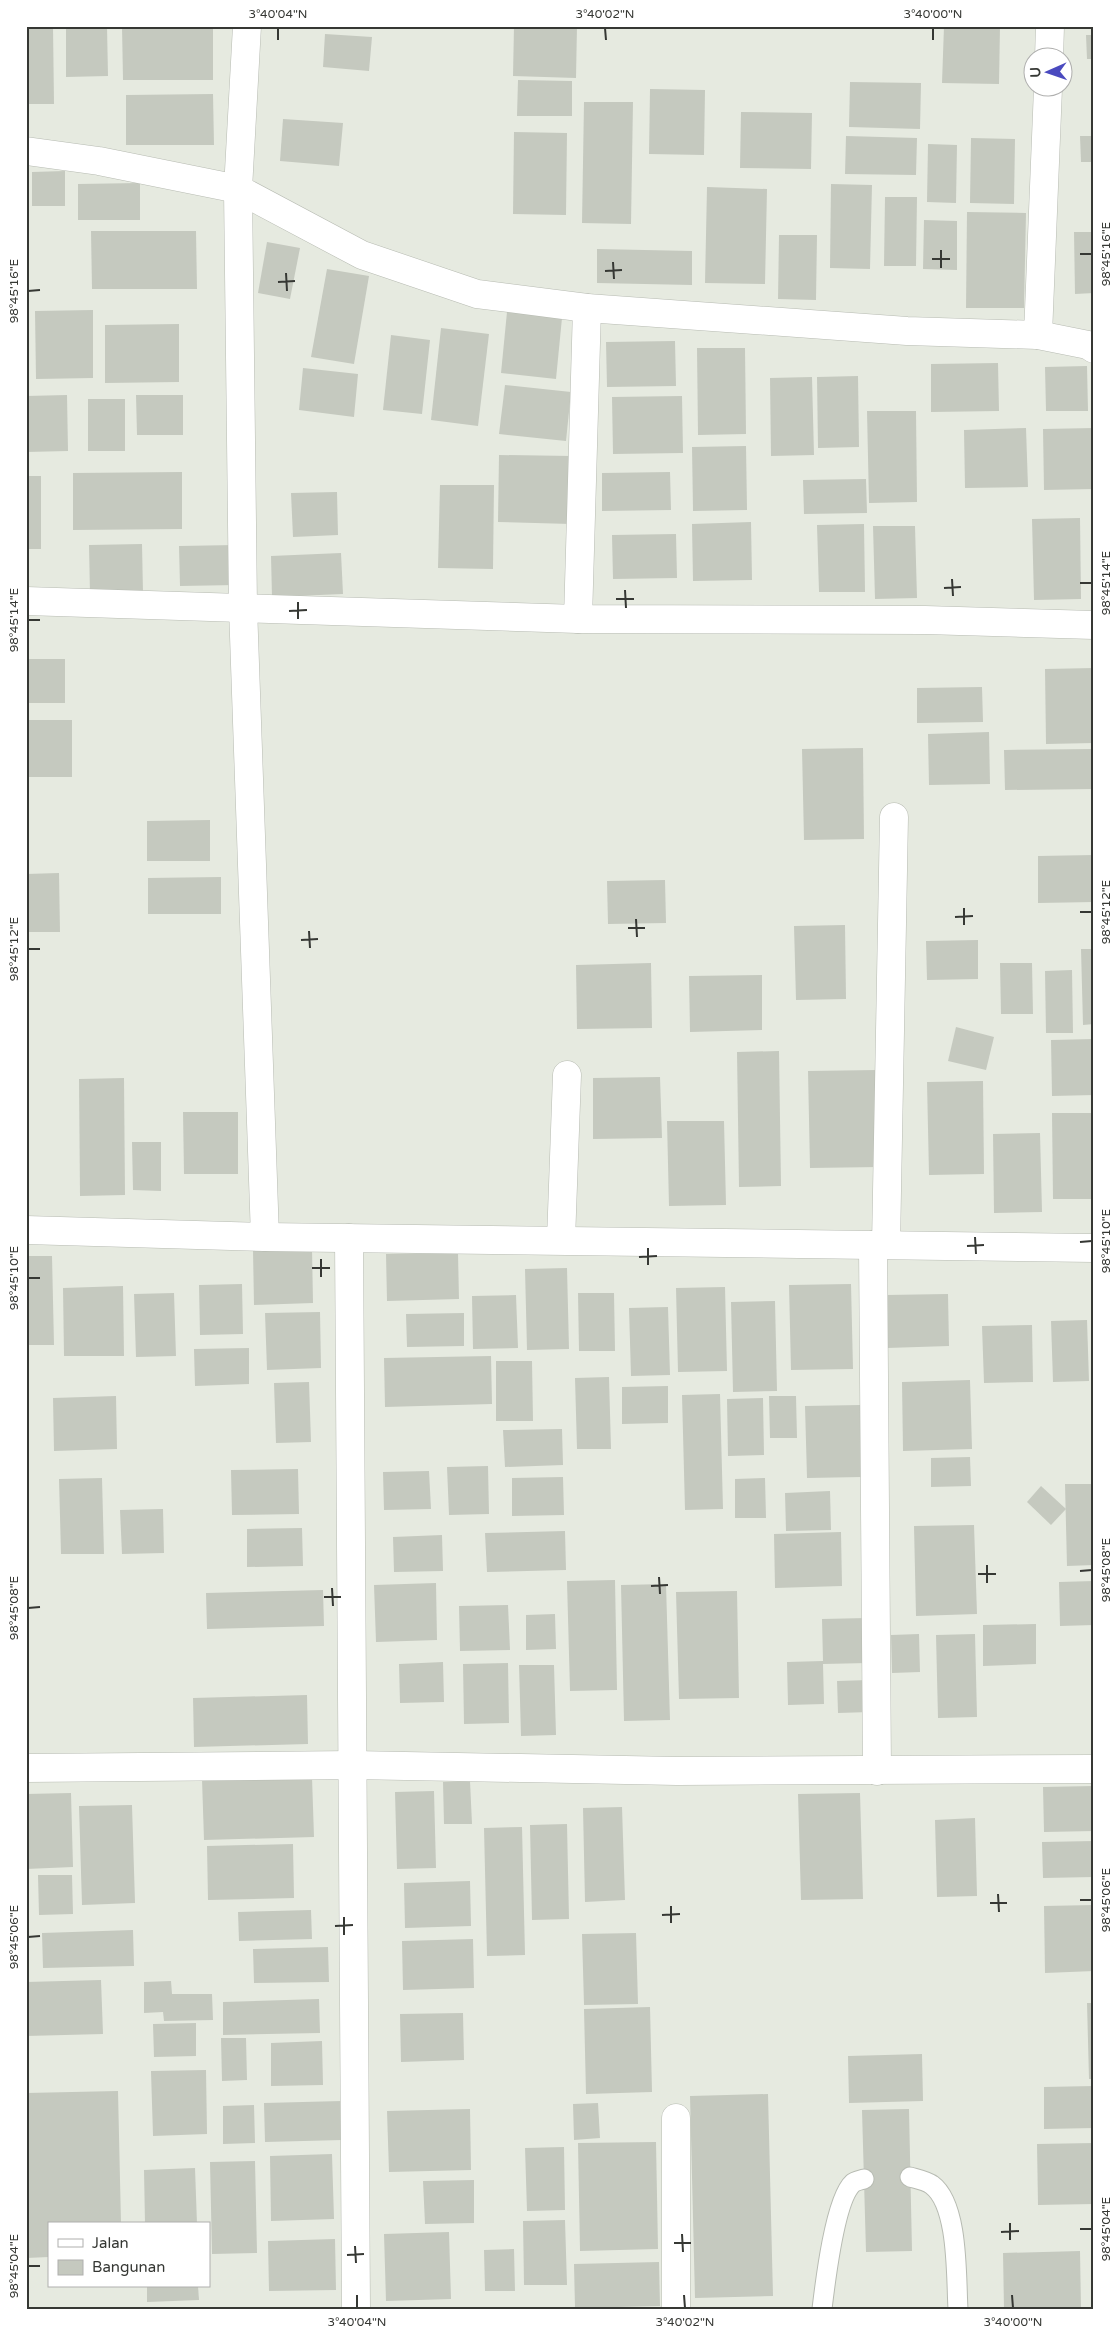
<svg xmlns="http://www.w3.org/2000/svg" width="1120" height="2335" font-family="'Varela Round',sans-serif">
  <rect width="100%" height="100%" fill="#e6eae0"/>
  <g fill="#c5c9bf">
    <polygon points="26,26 53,26 54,104 26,104"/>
    <polygon points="66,26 107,26 108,76 66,77"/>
    <polygon points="122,26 213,26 213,80 123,80"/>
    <polygon points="514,26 577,26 576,78 513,76"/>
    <polygon points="944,26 1000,26 999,84 942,83"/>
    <polygon points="325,34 372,37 369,71 323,67"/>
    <polygon points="1086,35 1094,35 1094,59 1087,59"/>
    <polygon points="518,80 572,81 572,116 517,116"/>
    <polygon points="850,82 921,83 920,129 849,127"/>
    <polygon points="650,89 705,90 704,155 649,154"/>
    <polygon points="213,94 214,145 126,145 126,95"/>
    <polygon points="584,102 633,102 631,224 582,223"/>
    <polygon points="741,112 812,113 811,169 740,168"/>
    <polygon points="283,119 343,123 339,166 280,161"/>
    <polygon points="514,132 567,133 566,215 513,214"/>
    <polygon points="846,136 917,138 916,175 845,174"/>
    <polygon points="1080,136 1094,136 1094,162 1081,162"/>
    <polygon points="971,138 1015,139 1014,204 970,203"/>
    <polygon points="928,144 957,145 956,203 927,202"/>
    <polygon points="65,171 65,206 32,206 32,172"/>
    <polygon points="140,183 140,220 78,220 78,184"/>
    <polygon points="831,184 872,185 870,269 830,268"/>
    <polygon points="707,187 767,189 765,284 705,283"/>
    <polygon points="885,197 917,197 916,266 884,266"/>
    <polygon points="967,212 1026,213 1024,308 966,308"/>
    <polygon points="924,220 957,221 957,270 923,269"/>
    <polygon points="91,231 196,231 197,289 92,289"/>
    <polygon points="1074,232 1094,232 1094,293 1075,294"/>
    <polygon points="779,235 817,235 816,300 778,299"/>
    <polygon points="267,242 300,248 290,299 258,293"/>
    <polygon points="597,249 692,251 692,285 597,283"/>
    <polygon points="327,269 369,276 354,364 311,357"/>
    <polygon points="93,310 93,378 36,379 35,311"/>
    <polygon points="507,312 562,318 556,379 501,373"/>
    <polygon points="179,324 179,382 105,383 105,325"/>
    <polygon points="441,328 489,334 478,426 431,420"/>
    <polygon points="391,335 430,340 422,414 383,410"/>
    <polygon points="675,341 676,386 607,387 606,342"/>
    <polygon points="697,348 745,348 746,434 698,435"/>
    <polygon points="998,363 999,411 931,412 931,364"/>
    <polygon points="1087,366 1088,411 1046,411 1045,367"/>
    <polygon points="303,368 358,374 354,417 299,410"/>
    <polygon points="858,376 859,447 818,448 817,377"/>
    <polygon points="812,377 814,455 771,456 770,378"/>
    <polygon points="505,385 571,392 566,441 499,434"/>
    <polygon points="67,395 68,451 26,452 26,396"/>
    <polygon points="136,395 183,395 183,435 137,435"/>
    <polygon points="682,396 683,453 613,454 612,397"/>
    <rect x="88" y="399" width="37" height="52"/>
    <polygon points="867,411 916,411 917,502 869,503"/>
    <polygon points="1026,428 1028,487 965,488 964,430"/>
    <polygon points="1094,428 1094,489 1044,490 1043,429"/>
    <polygon points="746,446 747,510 693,511 692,447"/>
    <polygon points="499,455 572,456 571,524 498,522"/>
    <polygon points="182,472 182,529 73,530 73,473"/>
    <polygon points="670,472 671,510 602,511 602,473"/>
    <rect x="26" y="476" width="15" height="73"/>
    <polygon points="866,479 867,513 804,514 803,480"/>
    <polygon points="440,485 494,485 493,569 438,568"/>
    <polygon points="337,492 338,535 293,537 291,493"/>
    <polygon points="1080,518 1081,599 1034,600 1032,519"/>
    <polygon points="751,522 752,580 693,581 692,524"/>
    <polygon points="864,524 865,592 819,592 817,525"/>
    <polygon points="873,526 915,526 917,598 875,599"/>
    <polygon points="676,534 677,578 613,579 612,535"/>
    <polygon points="142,544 143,593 90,594 89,545"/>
    <polygon points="235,545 236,585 180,586 179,546"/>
    <polygon points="341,553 343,594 272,597 271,556"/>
    <rect x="26" y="659" width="39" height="44"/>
    <polygon points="1094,668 1094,743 1046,744 1045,669"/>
    <polygon points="982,687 983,722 917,723 917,688"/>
    <rect x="26" y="720" width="46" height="57"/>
    <polygon points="989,732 990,784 929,785 928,734"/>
    <polygon points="863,748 864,839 804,840 802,749"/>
    <polygon points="1094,749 1094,789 1005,790 1004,750"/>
    <polygon points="210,820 210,861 147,861 147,821"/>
    <polygon points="1094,855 1094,902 1038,903 1038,856"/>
    <polygon points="59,873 60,932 26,932 26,874"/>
    <polygon points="221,877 221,914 148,914 148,878"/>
    <polygon points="665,880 666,923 608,924 607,881"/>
    <polygon points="845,925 846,999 796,1000 794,926"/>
    <polygon points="978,940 978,979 927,980 926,941"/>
    <polygon points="1081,949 1094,949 1094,1024 1083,1025"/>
    <polygon points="651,963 652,1028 577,1029 576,965"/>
    <polygon points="1000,963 1032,963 1033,1014 1001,1014"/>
    <polygon points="1072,970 1073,1033 1046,1033 1045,971"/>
    <polygon points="762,975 762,1030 690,1032 689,976"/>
    <polygon points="956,1027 994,1037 986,1070 948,1061"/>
    <polygon points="1094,1039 1094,1095 1052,1096 1051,1040"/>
    <polygon points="779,1051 781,1186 739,1187 737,1052"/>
    <polygon points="877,1070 879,1167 810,1168 808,1071"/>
    <polygon points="660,1077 662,1138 593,1139 593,1078"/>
    <polygon points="124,1078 125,1195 80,1196 79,1079"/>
    <polygon points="983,1081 984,1174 929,1175 927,1082"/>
    <polygon points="183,1112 238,1112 238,1174 184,1174"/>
    <polygon points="1052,1113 1094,1113 1094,1199 1053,1199"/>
    <polygon points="667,1121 724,1121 726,1205 669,1206"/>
    <polygon points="1040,1133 1042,1212 994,1213 993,1134"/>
    <polygon points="132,1142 161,1142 161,1191 133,1190"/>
    <polygon points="312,1248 313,1303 254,1305 253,1250"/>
    <polygon points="458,1253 459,1299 387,1301 386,1254"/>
    <polygon points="26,1256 52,1256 54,1345 26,1345"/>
    <polygon points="567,1268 569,1349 527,1350 525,1269"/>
    <polygon points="242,1284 243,1334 200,1335 199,1285"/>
    <polygon points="851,1284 853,1369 791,1370 789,1285"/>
    <polygon points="123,1286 124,1356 64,1356 63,1288"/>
    <polygon points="725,1287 727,1371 678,1372 676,1288"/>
    <polygon points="174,1293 176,1356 136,1357 134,1294"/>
    <polygon points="578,1293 614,1293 615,1351 579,1351"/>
    <polygon points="948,1294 949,1346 887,1348 886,1295"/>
    <polygon points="516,1295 518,1348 473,1349 472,1296"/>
    <polygon points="775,1301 777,1391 733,1392 731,1302"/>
    <polygon points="668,1307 670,1375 631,1376 629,1308"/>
    <polygon points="320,1312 321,1368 267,1370 265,1313"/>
    <polygon points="464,1313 464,1346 407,1347 406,1314"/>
    <polygon points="1087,1320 1089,1381 1053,1382 1051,1321"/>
    <polygon points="1032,1325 1033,1382 984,1383 982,1326"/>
    <polygon points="249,1348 249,1384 195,1386 194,1349"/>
    <polygon points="491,1356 492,1404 385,1407 384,1358"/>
    <polygon points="496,1361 532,1361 533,1421 496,1421"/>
    <polygon points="609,1377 611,1449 577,1449 575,1378"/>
    <polygon points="970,1380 972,1449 903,1451 902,1382"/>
    <polygon points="309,1382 311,1442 276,1443 274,1383"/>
    <polygon points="668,1386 668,1423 622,1424 622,1387"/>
    <polygon points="720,1394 723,1509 685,1510 682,1395"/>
    <polygon points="116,1396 117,1449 54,1451 53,1398"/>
    <polygon points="769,1396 796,1396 797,1438 770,1438"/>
    <polygon points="763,1398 764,1455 728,1456 727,1399"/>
    <polygon points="860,1405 862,1477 807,1478 805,1406"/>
    <polygon points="562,1429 563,1465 505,1467 503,1430"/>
    <polygon points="970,1457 971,1486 931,1487 931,1458"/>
    <polygon points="488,1466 489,1514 449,1515 447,1467"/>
    <polygon points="298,1469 299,1514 232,1515 231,1470"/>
    <polygon points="429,1471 431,1509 384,1510 383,1472"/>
    <polygon points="563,1477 564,1515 512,1516 512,1478"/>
    <polygon points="102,1478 104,1554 61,1554 59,1479"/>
    <polygon points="765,1478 766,1518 735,1518 735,1479"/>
    <polygon points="1065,1484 1094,1484 1094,1565 1067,1566"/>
    <polygon points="1041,1486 1066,1509 1051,1525 1027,1502"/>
    <polygon points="830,1491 831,1530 786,1531 785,1493"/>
    <polygon points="163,1509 164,1553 122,1554 120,1510"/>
    <polygon points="974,1525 977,1614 916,1616 914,1526"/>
    <polygon points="302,1528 303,1566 247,1567 247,1529"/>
    <polygon points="565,1531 566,1570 487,1572 485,1533"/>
    <polygon points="841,1532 842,1586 775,1588 774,1534"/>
    <polygon points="442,1535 443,1571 394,1572 393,1537"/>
    <polygon points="615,1580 617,1690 570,1691 567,1581"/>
    <polygon points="1094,1581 1094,1625 1060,1626 1059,1582"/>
    <polygon points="436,1583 437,1640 376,1642 374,1585"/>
    <polygon points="666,1584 670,1720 624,1721 621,1585"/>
    <polygon points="323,1590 324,1626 207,1629 206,1593"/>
    <polygon points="737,1591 739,1698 679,1699 676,1592"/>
    <polygon points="508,1605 510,1650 460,1651 459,1606"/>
    <polygon points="555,1614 556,1649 526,1650 526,1615"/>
    <polygon points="867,1618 868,1663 823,1664 824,1704 788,1705 787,1662 823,1661 822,1619"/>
    <polygon points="1036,1624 1036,1664 983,1666 983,1625"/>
    <polygon points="919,1634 920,1672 892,1673 891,1635"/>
    <polygon points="975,1634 977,1717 938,1718 936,1635"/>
    <polygon points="443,1662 444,1702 400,1703 399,1664"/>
    <polygon points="508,1663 509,1723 464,1724 463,1664"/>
    <polygon points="519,1665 554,1665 556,1735 521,1736"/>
    <polygon points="869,1680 870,1712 838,1713 837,1681"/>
    <polygon points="307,1695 308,1744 194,1747 193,1698"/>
    <polygon points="312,1777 314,1837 204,1840 202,1779"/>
    <polygon points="470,1781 472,1824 444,1824 443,1782"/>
    <polygon points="1094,1786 1094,1831 1044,1832 1043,1787"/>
    <polygon points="434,1791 436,1868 397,1869 395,1792"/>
    <polygon points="71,1793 73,1867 26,1869 26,1794"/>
    <polygon points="860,1793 863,1899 801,1900 798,1794"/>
    <polygon points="132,1805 135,1903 82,1905 79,1806"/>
    <polygon points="622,1807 625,1900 585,1902 583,1808"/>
    <polygon points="975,1818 977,1896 937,1897 935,1820"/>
    <polygon points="567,1824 569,1919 532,1920 530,1825"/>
    <polygon points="522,1827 525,1955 487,1956 484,1828"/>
    <polygon points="1094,1841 1094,1877 1043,1878 1042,1842"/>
    <polygon points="293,1844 294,1898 208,1900 207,1846"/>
    <polygon points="38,1875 72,1875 73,1914 39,1915"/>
    <polygon points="470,1881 471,1926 405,1928 404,1883"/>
    <polygon points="1094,1905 1094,1971 1045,1973 1044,1906"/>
    <polygon points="311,1910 312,1939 239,1941 238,1912"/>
    <polygon points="133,1930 134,1966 43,1968 42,1933"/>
    <polygon points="636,1933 638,2004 584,2005 582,1934"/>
    <polygon points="473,1939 474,1988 403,1990 402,1941"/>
    <polygon points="328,1947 329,1982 254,1983 253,1949"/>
    <polygon points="101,1980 103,2034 26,2036 26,1982"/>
    <polygon points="171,1981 172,1994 212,1994 213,2020 164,2021 163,2012 144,2013 144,1982"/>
    <polygon points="319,1999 320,2033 223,2035 223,2002"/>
    <polygon points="1087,2003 1094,2003 1094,2079 1089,2079"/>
    <polygon points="650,2007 652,2092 586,2094 584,2009"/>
    <polygon points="463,2013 464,2060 401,2062 400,2014"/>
    <polygon points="196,2023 196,2056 154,2057 153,2024"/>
    <polygon points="221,2038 246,2038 247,2080 222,2081"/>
    <polygon points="322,2041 323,2085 271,2086 271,2043"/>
    <polygon points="922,2054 923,2101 849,2103 848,2056"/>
    <polygon points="206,2070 207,2134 153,2136 151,2071"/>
    <polygon points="1094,2086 1094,2128 1044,2129 1044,2087"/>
    <polygon points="118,2091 121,2224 49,2224 49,2257 26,2258 26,2093"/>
    <polygon points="768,2094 773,2296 695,2298 690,2096"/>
    <polygon points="342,2101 342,2140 265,2142 264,2103"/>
    <polygon points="598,2103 600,2138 574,2140 573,2104"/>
    <polygon points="254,2105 255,2143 223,2144 223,2106"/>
    <polygon points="470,2109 471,2170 389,2172 387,2111"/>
    <polygon points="909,2109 912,2251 866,2252 862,2110"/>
    <polygon points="656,2142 658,2249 580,2251 578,2143"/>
    <polygon points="1094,2143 1094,2204 1038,2205 1037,2144"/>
    <polygon points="564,2147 565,2210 527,2211 525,2148"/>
    <polygon points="332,2154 334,2219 271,2221 270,2156"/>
    <polygon points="255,2161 257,2253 212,2254 210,2162"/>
    <polygon points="195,2168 197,2224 145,2224 144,2170"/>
    <polygon points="474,2180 474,2223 425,2224 423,2181"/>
    <polygon points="565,2220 567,2285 524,2285 523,2221"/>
    <polygon points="449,2232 451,2299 386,2301 384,2234"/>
    <polygon points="335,2239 336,2290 269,2291 268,2241"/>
    <polygon points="514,2249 515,2291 485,2291 484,2250"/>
    <polygon points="1080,2251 1081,2309 1004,2309 1003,2253"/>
    <polygon points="659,2262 660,2306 575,2308 574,2264"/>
    <polygon points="147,2286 198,2286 199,2300 147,2302"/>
  </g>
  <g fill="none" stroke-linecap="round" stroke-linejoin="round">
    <g stroke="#b7bbb2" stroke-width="21">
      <g id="lane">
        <path d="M910 2177C917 2179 927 2181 932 2185 959 2205 956 2278 958 2309"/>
        <path d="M822 2309C825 2284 835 2199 853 2183 855 2181 861 2180 864 2179"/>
      </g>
    </g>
    <g stroke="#b7bbb2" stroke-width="29">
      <g id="street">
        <polyline points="247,26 238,189 243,607 265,1237"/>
        <polyline points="1049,58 1050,26"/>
        <polyline points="26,151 99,161 238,189 362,255 477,294 587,308 907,331 1038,335 1088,345 1094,349"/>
        <polyline points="1038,335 1048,88"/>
        <polyline points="26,601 578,619 925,620 1094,625"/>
        <polyline points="578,619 587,308"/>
        <polyline points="26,1230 265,1237 1094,1248"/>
        <polyline points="349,1238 356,2309"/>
        <polyline points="561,1240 567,1075"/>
        <polyline points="873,1245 877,1771"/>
        <polyline points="886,1245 894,817"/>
        <polyline points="26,1768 353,1765 677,1771 1094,1769"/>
        <polyline points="676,2118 676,2309"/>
      </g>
    </g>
    <use href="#lane" stroke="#fff" stroke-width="19"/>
    <use href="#street" stroke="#fff" stroke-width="28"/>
  </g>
  <path fill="none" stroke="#363834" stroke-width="2" d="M278 28V40M605 28 606 40M933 28V40M941 250V268M1080 254H1092M932 259H950M613 262 614 279M605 271 622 270M286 273 287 291M278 282 295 281M28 291 40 290M952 579 953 596M1080 583H1092M944 588 961 587M625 590 626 608M616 599H634M298 602V619M289 611 307 610M28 620H40M964 908V925M1080 912H1092M955 917 973 916M636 919 637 937M628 928H645M309 931 310 948M301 940 318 939M28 949H40M975 1237 976 1254M1080 1242 1092 1241M967 1246 984 1245M648 1248V1265M639 1257 657 1256M321 1259V1277M312 1268H330M28 1278H40M987 1565V1583M1080 1571 1092 1570M978 1574H996M659 1577 660 1594M651 1586 668 1585M332 1588 333 1606M324 1597H341M28 1608 40 1607M998 1894 999 1912M1080 1900H1092M990 1903H1007M671 1906V1923M662 1915 680 1914M344 1917V1935M335 1926 353 1925M28 1937 40 1936M1010 2223V2240M1080 2229H1092M1001 2232 1019 2231M682 2234 683 2252M674 2243H691M355 2246 356 2263M347 2255 364 2254M28 2266H40M357 2295V2308M684 2295 685 2308M1012 2295 1013 2308"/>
  <rect width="1120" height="2335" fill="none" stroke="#ffffff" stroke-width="55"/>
  <rect x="48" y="2222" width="162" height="65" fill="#ffffff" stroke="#afafae"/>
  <rect x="58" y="2239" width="25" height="8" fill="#ffffff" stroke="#afafae"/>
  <text x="92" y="2248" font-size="15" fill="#363834">Jalan</text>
  <rect x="58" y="2260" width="25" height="15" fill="#c5c9bf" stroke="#afafae"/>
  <text x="92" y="2272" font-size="15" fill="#363834">Bangunan</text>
  <g transform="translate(1048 72) rotate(268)"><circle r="24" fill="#ffffff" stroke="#afafae"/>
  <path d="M0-4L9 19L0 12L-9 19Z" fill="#4a4abf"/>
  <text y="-8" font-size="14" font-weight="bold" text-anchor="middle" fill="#363834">U</text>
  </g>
  <rect x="28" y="28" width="1064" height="2280" fill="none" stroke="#363834" stroke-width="2"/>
  <g font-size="12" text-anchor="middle" fill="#363834">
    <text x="278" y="18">3°40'04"N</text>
    <text x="605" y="18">3°40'02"N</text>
    <text x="933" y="18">3°40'00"N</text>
    <text transform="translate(1106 254) rotate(-90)" y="4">98°45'16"E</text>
    <text transform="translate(14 291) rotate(-90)" y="4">98°45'16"E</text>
    <text transform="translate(1106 583) rotate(-90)" y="4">98°45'14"E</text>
    <text transform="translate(14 620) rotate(-90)" y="4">98°45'14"E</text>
    <text transform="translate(1106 912) rotate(-90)" y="4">98°45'12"E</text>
    <text transform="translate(14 949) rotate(-90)" y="4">98°45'12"E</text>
    <text transform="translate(1106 1241) rotate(-90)" y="4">98°45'10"E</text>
    <text transform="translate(14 1278) rotate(-90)" y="4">98°45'10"E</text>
    <text transform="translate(1106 1570) rotate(-90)" y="4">98°45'08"E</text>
    <text transform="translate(14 1608) rotate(-90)" y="4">98°45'08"E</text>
    <text transform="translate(1106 1900) rotate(-90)" y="4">98°45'06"E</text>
    <text transform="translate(14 1937) rotate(-90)" y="4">98°45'06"E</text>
    <text transform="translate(1106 2229) rotate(-90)" y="4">98°45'04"E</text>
    <text transform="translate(14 2266) rotate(-90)" y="4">98°45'04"E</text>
    <text x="357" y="2326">3°40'04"N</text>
    <text x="685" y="2326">3°40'02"N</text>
    <text x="1013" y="2326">3°40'00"N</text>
  </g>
</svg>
